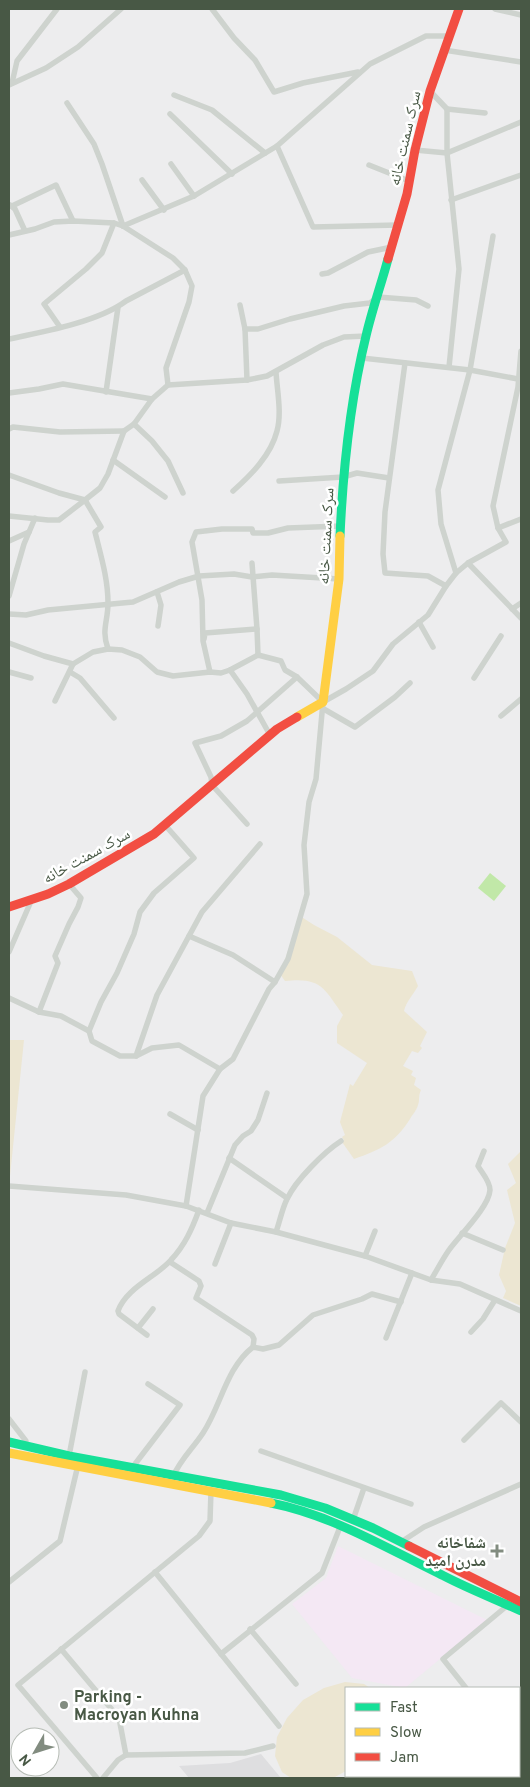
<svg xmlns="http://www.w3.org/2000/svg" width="530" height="1787" font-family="Overpass,'Noto Naskh Arabic',sans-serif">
  <rect width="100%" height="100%" fill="#ededee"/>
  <polygon fill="#f4e8f4" points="338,1546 487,1620 405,1688 352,1678 292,1604 326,1578"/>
  <polygon fill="#dedee0" points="261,1754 281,1778 189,1778 179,1766 230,1763"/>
  <g fill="#ece6d2">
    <path d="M300 916 314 925 337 937 372 965 412 971 418 986C413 995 406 1002 404 1011L427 1032 420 1046 422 1048 418 1053 412 1051 403 1066 413 1071 411 1075 416 1078 414 1085 421 1090C418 1096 420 1100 418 1105 417 1110 412 1115 410 1119 395 1143 380 1150 354 1159L342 1142 344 1140 342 1137 345 1135 340 1122 350 1084 353 1086 367 1063 337 1043V1026L343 1015C324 988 321 977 285 981L280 974Z"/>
    <polygon points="9,1040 24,1040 10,1176 9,1176"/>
    <polygon points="521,1151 521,1306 503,1298 506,1291 499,1275 505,1248 515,1223 507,1190 516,1183 508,1164"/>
    <polygon points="345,1682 364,1684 370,1688 346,1688 346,1771 333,1778 291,1778 282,1772 275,1756 277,1737 287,1718 303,1700 324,1688"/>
    <polygon points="366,1776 453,1776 450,1778 364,1778"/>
  </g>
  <polygon fill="#c1e8a8" points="490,873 506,886 494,901 478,888"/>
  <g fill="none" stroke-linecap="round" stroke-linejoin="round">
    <g stroke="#ced3ce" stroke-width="5.5">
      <polyline points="212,9 234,38 255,60 274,92 303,83 358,72"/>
      <polyline points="495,9 521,15"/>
      <polyline points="444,50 521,62"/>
      <polyline points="12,83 17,61 57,9"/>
      <polyline points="9,85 46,68 78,47 121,9"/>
      <polyline points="430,91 447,109 447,153 459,269 449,367"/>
      <polyline points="174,95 212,110 265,153"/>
      <polyline points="67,103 94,144 102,164 123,226"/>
      <polyline points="447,109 485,113"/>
      <polyline points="170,114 232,174"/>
      <polyline points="277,146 313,227 398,225"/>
      <polyline points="415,150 447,153 521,122"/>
      <polyline points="171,164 194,196"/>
      <polyline points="369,165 409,181"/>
      <polyline points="142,180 164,210"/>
      <polyline points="451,200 521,175"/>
      <polyline points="10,205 15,209 25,231"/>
      <polyline points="12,206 56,185 73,221"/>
      <polyline points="123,226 194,196 277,146 370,64 426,36 448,36"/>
      <polyline points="9,235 35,229 54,222 73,221 114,223 123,226 173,258 185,270 192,286 189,302 166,368 168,385"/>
      <polyline points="322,274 328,273 368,252 392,247"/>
      <polyline points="240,305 245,329 247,380"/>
      <polyline points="60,327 44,304 86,269 102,253 114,223"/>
      <polyline points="245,329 258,329 290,319 344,306 370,303 378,297 416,300 428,306"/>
      <path d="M9 339C43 332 98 322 126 301L185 270"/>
      <polyline points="362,358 470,370 518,379"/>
      <polyline points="405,363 385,512 383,554 385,573 428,576 446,586"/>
      <polyline points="106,392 118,307"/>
      <polyline points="9,393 39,389 63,384 152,399"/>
      <polyline points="134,424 152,441 168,461 183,493"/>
      <polyline points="9,429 13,427 60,432 124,431"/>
      <polyline points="113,460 165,497"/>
      <path d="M9 475 59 493 85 500 101 527 95 532C101 556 108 579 108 603 108 622 101 629 108 649"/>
      <polyline points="279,481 343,477 357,473 389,478"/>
      <path d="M233 491C251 475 271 455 277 431 282 413 277 390 276 372"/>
      <polyline points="9,516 48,520 59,520 85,500 100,488 108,474 124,431 134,424 152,399 168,385 247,380 267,376 323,345 344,337 366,336"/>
      <polyline points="498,528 521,519"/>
      <polyline points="9,541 29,532"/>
      <polyline points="252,563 257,629 258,655"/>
      <polyline points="468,563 521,618"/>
      <polyline points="456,573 441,524 438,490 470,370 493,236"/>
      <polyline points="157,592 161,605 158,626"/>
      <polyline points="9,596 24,544 35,518"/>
      <polyline points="512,609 521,603"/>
      <polyline points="9,614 26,615 48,610 133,602 179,582 199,576 234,574 252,577 272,575 339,579"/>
      <polyline points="419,622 433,647"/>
      <polyline points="204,639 205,633 257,629"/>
      <polyline points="9,643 44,656 73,664 93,652 108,649 122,650 140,657 157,672 173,676 210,672 221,673 230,670 258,655 281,661 285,670 297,677 323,702"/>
      <polyline points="230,670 247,694 270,735"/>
      <polyline points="9,672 31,678"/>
      <polyline points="70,672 80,678 114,718"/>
      <polyline points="210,672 203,641 202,600 192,542 196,532 222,529 252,529 253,533 268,533 288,528 341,526"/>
      <polyline points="474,678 501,636"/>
      <polyline points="55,701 73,664"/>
      <polyline points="323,702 346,689 373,671 393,644 428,615 446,586 456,573 468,563 506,542 498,528 493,506 518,387 521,351"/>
      <polyline points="322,708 355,727 395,697 410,683"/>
      <polyline points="501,716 521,699"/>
      <polyline points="247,824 212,785 211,777 195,743 221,736 247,721 297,677"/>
      <polyline points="189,936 233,955 275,982"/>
      <polyline points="9,952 32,899"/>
      <polyline points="9,998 39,1012 61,1016 89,1031 92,1041 120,1056 136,1056 152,1048 179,1045 220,1069"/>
      <polyline points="39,1012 58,963 55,956 69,924 78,907 81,898 69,884"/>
      <polyline points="89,1031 101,1002 117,973 134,934 140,912 154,893 194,858 165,825"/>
      <polyline points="136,1056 157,995 202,912 260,844"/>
      <polyline points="170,1114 198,1130"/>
      <polyline points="229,1158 287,1198"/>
      <polyline points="9,1186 126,1195 186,1206 231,1223 276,1232 365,1256 431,1280 460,1284 521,1311"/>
      <polyline points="186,1206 203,1096 220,1069 233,1059 269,989 275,982 288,959 307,894 304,845 309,802 316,779 323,702"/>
      <polyline points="207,1213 235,1145 243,1136 251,1131 258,1120 267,1093"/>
      <path d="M276 1232C280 1221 282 1209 287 1199 296 1180 324 1152 341 1141"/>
      <polyline points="462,1233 503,1250"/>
      <polyline points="365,1256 375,1231"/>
      <polyline points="170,1262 199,1281 201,1286 196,1298 252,1335 254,1339 253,1347"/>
      <polyline points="215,1264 231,1223"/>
      <path d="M431 1280C437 1270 442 1260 449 1250 459 1236 489 1207 490 1190 490 1181 482 1173 478 1166L484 1151"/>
      <polyline points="138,1328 153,1309"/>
      <polyline points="471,1332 483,1319 495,1300"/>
      <path d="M147 1335 119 1314 118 1311C126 1288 156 1277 171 1260 185 1245 192 1229 199 1210"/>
      <polyline points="386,1338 412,1273"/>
      <polyline points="9,1419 26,1441 23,1445"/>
      <polyline points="464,1440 501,1403 521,1422"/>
      <polyline points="261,1451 411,1504"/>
      <polyline points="69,1456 85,1372"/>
      <polyline points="132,1468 180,1405 148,1384"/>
      <path d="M173 1477C179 1461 194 1447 203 1433 221 1406 226 1368 253 1347L263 1349 279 1345 313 1315 362 1299 372 1294 401 1302"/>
      <polyline points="350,1518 354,1517 364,1488"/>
      <polyline points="401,1542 424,1527 521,1484"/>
      <polyline points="155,1572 279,1726"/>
      <polyline points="9,1582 60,1541 78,1465"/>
      <polyline points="250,1629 296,1684"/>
      <polyline points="61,1649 119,1718 126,1755"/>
      <polyline points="221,1654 322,1573 340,1527"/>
      <polyline points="466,1688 443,1659 508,1605"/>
      <polyline points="519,1720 521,1718"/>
      <polyline points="405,1776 406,1778"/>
      <polyline points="97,1778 18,1685 199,1536 210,1521 211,1491"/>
      <polyline points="103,1778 118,1760 126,1755 245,1753 273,1746"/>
      <polyline points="445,1778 448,1776"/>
    </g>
    <g stroke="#16e098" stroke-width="9">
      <path d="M340 536C343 469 350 401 366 336 372 310 381 285 388 259"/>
      <polyline points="9,1442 69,1456 281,1495 325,1508 373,1528 409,1546"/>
      <path d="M271 1503C332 1515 388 1549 444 1576 469 1589 495 1599 521 1611"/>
    </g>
    <g stroke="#ffcf43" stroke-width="9">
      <polyline points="297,717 323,702 339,579 340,536"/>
      <polyline points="9,1453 271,1503"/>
    </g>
    <g stroke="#f24e42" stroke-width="9">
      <polyline points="388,259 407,194 415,150 430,91 459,9"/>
      <polyline points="9,907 48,894 69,884 154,834 277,729 297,717"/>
      <polyline points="409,1546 521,1602"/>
    </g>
  </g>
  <g fill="#828c80" stroke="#fff" stroke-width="2">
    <path d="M494.5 1543.5h5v5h5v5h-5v5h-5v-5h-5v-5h5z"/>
    <circle cx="64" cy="1705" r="5"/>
  </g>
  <g text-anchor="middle" stroke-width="5" stroke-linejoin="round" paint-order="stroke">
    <g font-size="16" fill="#485845" stroke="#fff">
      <text transform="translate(404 138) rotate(-77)" y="6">سرک سمنت خانه</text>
      <text transform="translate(325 536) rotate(-87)" y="6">سرک سمنت خانه</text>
      <text transform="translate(86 855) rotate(-29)" y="6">سرک سمنت خانه</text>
    </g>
    <g font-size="16" font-weight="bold" fill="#485845" stroke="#fff" text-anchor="end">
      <text x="486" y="1548">شفاخانه<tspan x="486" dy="18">مدرن امید</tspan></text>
      <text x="74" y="1702" text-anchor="start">Parking -<tspan x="74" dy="18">Macroyan Kuhna</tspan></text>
    </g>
  </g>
  <rect width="530" height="1787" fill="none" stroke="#485845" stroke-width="20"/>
  <rect x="345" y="1687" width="175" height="90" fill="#ffffff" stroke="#b6bcb5"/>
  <rect x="355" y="1703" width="25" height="8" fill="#16e098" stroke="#b6bcb5"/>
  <text x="390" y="1712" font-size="15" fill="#485845">Fast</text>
  <rect x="355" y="1728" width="25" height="8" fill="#ffcf43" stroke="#b6bcb5"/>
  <text x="390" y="1737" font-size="15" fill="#485845">Slow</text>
  <rect x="355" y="1753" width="25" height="8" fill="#f24e42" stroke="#b6bcb5"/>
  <text x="390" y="1762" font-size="15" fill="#485845">Jam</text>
  <g transform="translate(35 1752) rotate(231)"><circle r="24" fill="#ffffff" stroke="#b6bcb5"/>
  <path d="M0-4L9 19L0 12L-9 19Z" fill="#828c80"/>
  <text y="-8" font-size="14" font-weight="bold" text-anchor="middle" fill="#485845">N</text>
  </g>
</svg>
